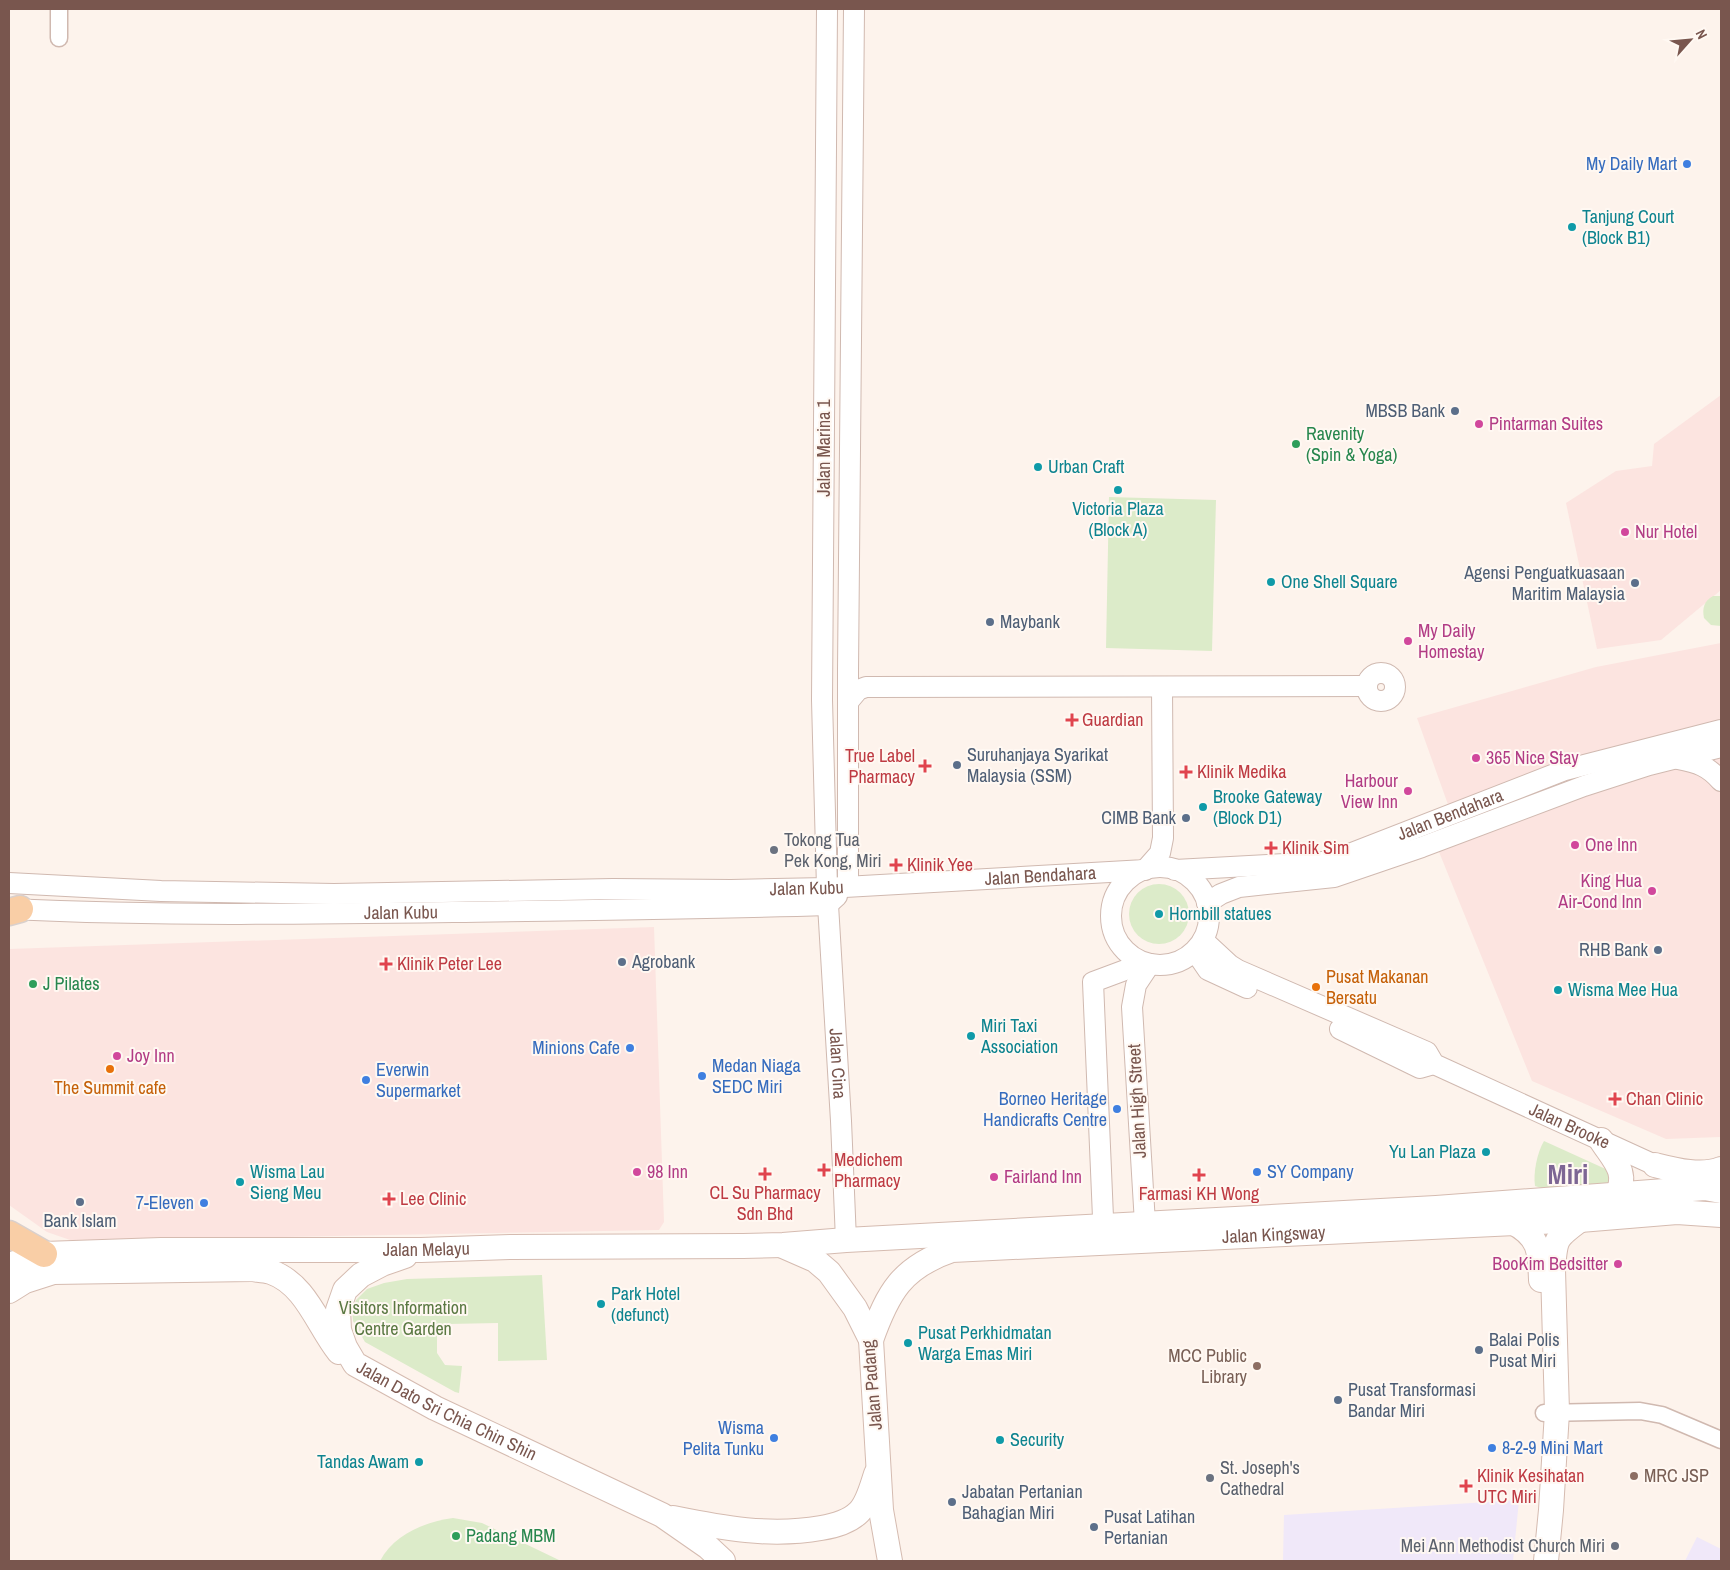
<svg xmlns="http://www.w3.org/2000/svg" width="1730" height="1570" font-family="'Archivo Narrow',sans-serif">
  <rect width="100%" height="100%" fill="#fdf3ec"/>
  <g fill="#fce4e0">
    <polygon points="1721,395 1721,590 1661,640 1597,649 1566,503 1616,471 1652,466 1654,444"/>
    <polygon points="1721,643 1721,1137 1666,1139 1532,1081 1437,847 1460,838 1417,718 1596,667"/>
    <polygon points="654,927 664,1222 659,1230 73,1241 47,1232 9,1205 9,949"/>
  </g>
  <g fill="#f0e8f9">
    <polygon points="1519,1500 1513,1561 1283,1561 1284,1515"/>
    <polygon points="1697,1537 1721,1549 1721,1561 1685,1561"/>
  </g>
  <g fill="#dcebc9">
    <polygon points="1109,497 1216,500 1212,651 1106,648"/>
    <path d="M1713 596H1721V626L1711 625 1704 618C1702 608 1704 601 1713 596Z"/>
    <circle cx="1159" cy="914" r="30"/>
    <path d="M1544 1141 1610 1171V1185L1551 1191 1535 1186C1533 1173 1537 1153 1544 1141Z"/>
    <polygon points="542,1275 547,1360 498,1361 498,1323 448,1324 437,1336 437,1353 445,1365 462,1366 459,1393 455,1392 365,1342 353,1321 352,1310 356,1300 367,1289 384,1283 407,1279"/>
    <path d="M453 1518 482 1523 561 1561H380C394 1534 425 1522 453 1518Z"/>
  </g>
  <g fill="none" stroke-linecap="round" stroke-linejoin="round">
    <g stroke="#d0b9b0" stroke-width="19">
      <g id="minor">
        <polyline points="59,9 59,38"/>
        <polyline points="1544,1413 1640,1411 1662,1415 1721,1440"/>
      </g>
    </g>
    <g stroke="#d0b9b0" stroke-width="22">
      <g id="tertiary">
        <path id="s1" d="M827 9 822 700 827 888 841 1121 846 1240"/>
        <circle cx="1381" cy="687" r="14"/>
        <polyline points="848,702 858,690 866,687 1367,686"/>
        <path d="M1678 759C1698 763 1708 766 1721 781"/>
        <circle cx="1160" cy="916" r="49"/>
        <path id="s2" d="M1175 870 1323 862 1339 858 1565 770 1721 730"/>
        <path id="s3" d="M9 883 161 891 334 894 613 889 731 890 827 888 1145 870 1160 853 1163 838 1162 687"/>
        <polyline points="848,886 848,670 854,9"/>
        <polyline points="1207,903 1221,894 1239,887 1334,877 1422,847 1584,786 1649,765 1721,747"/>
        <path id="s4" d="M9 909C157 916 305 914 453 912 578 910 703 909 827 905L837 896"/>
        <path id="s5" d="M1203 940 1230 965 1238 970 1427 1052 1434 1064 1668 1171"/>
        <polyline points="1195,951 1208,970 1247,988"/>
        <polyline points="1340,1029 1420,1068 1434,1064"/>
        <polyline points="1146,1240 1132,1007 1136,985 1150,964"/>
        <polyline points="1104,1241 1093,982 1144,963"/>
      </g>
    </g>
    <g stroke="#d5bbb0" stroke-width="26">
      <g id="secondary">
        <path d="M1601 1140C1613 1159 1630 1173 1616 1196"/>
        <path d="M1655 1165C1675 1170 1701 1177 1721 1169"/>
        <path d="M1512 1222C1540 1236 1540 1252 1541 1280"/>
        <polyline points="783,1246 815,1260 829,1272 855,1308 871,1340 881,1510 890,1561"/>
        <path id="s6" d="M405 1256 382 1264 361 1275 345 1290 338 1310 339 1330 345 1347 355 1364 435 1408 662 1515 708 1547 723 1561"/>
        <path id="s7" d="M9 1265 44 1254 161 1250H421L511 1247 743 1246 783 1245 846 1240 1436 1208 1705 1188 1721 1191"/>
        <path d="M9 1291 25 1281 53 1272 251 1269C258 1270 265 1270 271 1272 306 1284 318 1326 339 1352"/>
        <path id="s8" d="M871 1340C888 1292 902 1267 952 1250L1580 1220 1677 1212 1721 1215"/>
        <path d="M673 1518C722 1528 770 1537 821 1528 834 1526 849 1522 859 1512 868 1503 872 1486 876 1474"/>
        <path d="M1546 1561 1551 1510 1557 1412 1553 1270C1555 1239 1555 1238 1580 1220"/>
      </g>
    </g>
    <g stroke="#d9d0cd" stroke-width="29">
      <g id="primary">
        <polyline points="9,912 20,909"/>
        <polyline points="9,1234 44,1254"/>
      </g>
    </g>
    <use href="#minor" stroke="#fff" stroke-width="16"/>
    <use href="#tertiary" stroke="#fff" stroke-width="20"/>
    <use href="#secondary" stroke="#fff" stroke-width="24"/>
    <use href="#primary" stroke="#f9cea6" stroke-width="26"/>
  </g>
  <g fill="#3f7fe0" stroke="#fff8f2" stroke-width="2">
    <circle cx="1687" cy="164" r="5"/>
    <circle cx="630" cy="1048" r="5"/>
    <circle cx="702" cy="1076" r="5"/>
    <circle cx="366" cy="1080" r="5"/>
    <circle cx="1117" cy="1109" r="5"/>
    <circle cx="1257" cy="1172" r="5"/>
    <circle cx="204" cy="1203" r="5"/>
    <circle cx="774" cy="1438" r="5"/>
    <circle cx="1492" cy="1448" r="5"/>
  </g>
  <g fill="#0f9aa8" stroke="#fff8f2" stroke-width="2">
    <circle cx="1572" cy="227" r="5"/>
    <circle cx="1038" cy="467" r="5"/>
    <circle cx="1118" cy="490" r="5"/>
    <circle cx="1271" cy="582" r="5"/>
    <circle cx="1203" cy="807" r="5"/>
    <circle cx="1159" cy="914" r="5"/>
    <circle cx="1558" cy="990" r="5"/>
    <circle cx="971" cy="1036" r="5"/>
    <circle cx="1486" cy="1152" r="5"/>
    <circle cx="240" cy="1182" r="5"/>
    <circle cx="601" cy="1304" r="5"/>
    <circle cx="908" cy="1343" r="5"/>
    <circle cx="1000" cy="1440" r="5"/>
    <circle cx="419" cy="1462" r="5"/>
  </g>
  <g fill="#5c6f8a" stroke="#fff8f2" stroke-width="2">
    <circle cx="1455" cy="411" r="5"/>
    <circle cx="1635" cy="583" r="5"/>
    <circle cx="990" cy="622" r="5"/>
    <circle cx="957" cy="765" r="5"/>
    <circle cx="1186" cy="818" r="5"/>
    <circle cx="1658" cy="950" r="5"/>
    <circle cx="622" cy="962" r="5"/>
    <circle cx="80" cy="1202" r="5"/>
    <circle cx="1479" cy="1350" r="5"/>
    <circle cx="1338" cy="1400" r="5"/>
    <circle cx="952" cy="1502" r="5"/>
    <circle cx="1094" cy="1527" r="5"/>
  </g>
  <g fill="#d1479c" stroke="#fff8f2" stroke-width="2">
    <circle cx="1479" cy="424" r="5"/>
    <circle cx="1625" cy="532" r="5"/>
    <circle cx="1408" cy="641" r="5"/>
    <circle cx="1476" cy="758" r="5"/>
    <circle cx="1408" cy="791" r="5"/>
    <circle cx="1575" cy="845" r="5"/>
    <circle cx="1652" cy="891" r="5"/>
    <circle cx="117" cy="1056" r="5"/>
    <circle cx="637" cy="1172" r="5"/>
    <circle cx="994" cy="1177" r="5"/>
    <circle cx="1618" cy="1264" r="5"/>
  </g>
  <g fill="#2e9e5b" stroke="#fff8f2" stroke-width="2">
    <circle cx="1296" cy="444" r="5"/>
    <circle cx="33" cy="984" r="5"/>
    <circle cx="456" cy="1536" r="5"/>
  </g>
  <g fill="#e0444e" stroke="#fff8f2" stroke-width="2">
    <path d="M1069.5 712.5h5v5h5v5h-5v5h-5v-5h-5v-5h5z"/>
    <path d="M922.5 758.5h5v5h5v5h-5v5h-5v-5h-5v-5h5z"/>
    <path d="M1183.5 764.5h5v5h5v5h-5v5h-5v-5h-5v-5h5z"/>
    <path d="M1268.5 840.5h5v5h5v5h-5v5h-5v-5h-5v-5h5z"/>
    <path d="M893.5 857.5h5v5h5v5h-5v5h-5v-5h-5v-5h5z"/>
    <path d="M383.5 956.5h5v5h5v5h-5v5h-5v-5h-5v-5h5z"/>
    <path d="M1612.5 1091.5h5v5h5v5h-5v5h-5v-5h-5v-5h5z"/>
    <path d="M821.5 1162.5h5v5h5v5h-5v5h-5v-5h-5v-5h5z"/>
    <path d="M762.5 1166.5h5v5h5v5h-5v5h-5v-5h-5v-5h5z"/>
    <path d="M1196.5 1167.5h5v5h5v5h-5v5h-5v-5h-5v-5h5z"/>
    <path d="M386.5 1191.5h5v5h5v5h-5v5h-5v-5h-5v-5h5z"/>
    <path d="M1463.5 1478.5h5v5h5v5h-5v5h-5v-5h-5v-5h5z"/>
  </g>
  <g fill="#6b7280" stroke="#fff8f2" stroke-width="2">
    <circle cx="774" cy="850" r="5"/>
    <circle cx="1210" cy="1478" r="5"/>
    <circle cx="1615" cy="1546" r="5"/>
  </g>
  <g fill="#e8710a" stroke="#fff8f2" stroke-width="2">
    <circle cx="1316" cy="987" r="5"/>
    <circle cx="110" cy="1069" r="5"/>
  </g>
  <g fill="#8d6e63" stroke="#fff8f2" stroke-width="2">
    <circle cx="1257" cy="1366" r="5"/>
    <circle cx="1634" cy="1476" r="5"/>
  </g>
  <g text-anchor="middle" stroke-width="4" stroke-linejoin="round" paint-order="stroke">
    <g font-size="18" fill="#366cbe" stroke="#fff8f2" text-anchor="end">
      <text x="1677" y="170">My Daily Mart</text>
      <text x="620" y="1054">Minions Cafe</text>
      <text x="712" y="1072" text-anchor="start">Medan Niaga<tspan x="712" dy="21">SEDC Miri</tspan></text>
      <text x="376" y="1076" text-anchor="start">Everwin<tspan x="376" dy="21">Supermarket</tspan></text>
      <text x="1107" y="1105">Borneo Heritage<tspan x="1107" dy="21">Handicrafts Centre</tspan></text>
      <text x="1267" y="1178" text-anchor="start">SY Company</text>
      <text x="194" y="1209">7-Eleven</text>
      <text x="764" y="1434">Wisma<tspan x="764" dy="21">Pelita Tunku</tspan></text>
      <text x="1502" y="1454" text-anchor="start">8-2-9 Mini Mart</text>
    </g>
    <g font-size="18" fill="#0d838f" stroke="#fff8f2" text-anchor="start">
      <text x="1582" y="223">Tanjung Court<tspan x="1582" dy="21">(Block B1)</tspan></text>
      <text x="1048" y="473">Urban Craft</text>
      <text x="1118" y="515" text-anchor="middle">Victoria Plaza<tspan x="1118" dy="21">(Block A)</tspan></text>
      <text x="1281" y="588">One Shell Square</text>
      <text x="1213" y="803">Brooke Gateway<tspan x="1213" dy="21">(Block D1)</tspan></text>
      <text x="1169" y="920">Hornbill statues</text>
      <text x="1568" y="996">Wisma Mee Hua</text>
      <text x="981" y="1032">Miri Taxi<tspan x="981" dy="21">Association</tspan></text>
      <text x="1476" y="1158" text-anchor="end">Yu Lan Plaza</text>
      <text x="250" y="1178">Wisma Lau<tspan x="250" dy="21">Sieng Meu</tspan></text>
      <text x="611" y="1300">Park Hotel<tspan x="611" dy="21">(defunct)</tspan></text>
      <text x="918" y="1339">Pusat Perkhidmatan<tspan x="918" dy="21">Warga Emas Miri</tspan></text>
      <text x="1010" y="1446">Security</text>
      <text x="409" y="1468" text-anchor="end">Tandas Awam</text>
    </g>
    <g font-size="18" fill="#4e5e75" stroke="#fff8f2" text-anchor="start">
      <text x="1445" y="417" text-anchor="end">MBSB Bank</text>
      <text x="1625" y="579" text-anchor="end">Agensi Penguatkuasaan<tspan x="1625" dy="21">Maritim Malaysia</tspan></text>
      <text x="1000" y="628">Maybank</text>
      <text x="967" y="761">Suruhanjaya Syarikat<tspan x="967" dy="21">Malaysia (SSM)</tspan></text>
      <text x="1176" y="824" text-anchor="end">CIMB Bank</text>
      <text x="1648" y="956" text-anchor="end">RHB Bank</text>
      <text x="632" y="968">Agrobank</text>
      <text x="80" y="1227" text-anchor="middle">Bank Islam</text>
      <text x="1489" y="1346">Balai Polis<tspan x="1489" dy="21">Pusat Miri</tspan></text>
      <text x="1348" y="1396">Pusat Transformasi<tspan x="1348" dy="21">Bandar Miri</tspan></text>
      <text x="962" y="1498">Jabatan Pertanian<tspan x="962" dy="21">Bahagian Miri</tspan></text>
      <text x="1104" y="1523">Pusat Latihan<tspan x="1104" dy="21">Pertanian</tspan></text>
    </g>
    <g font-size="18" fill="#b23c85" stroke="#fff8f2" text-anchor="start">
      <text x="1489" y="430">Pintarman Suites</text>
      <text x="1635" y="538">Nur Hotel</text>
      <text x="1418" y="637">My Daily<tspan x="1418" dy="21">Homestay</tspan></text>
      <text x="1486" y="764">365 Nice Stay</text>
      <text x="1398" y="787" text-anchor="end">Harbour<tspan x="1398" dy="21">View Inn</tspan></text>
      <text x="1585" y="851">One Inn</text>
      <text x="1642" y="887" text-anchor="end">King Hua<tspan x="1642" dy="21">Air-Cond Inn</tspan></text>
      <text x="127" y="1062">Joy Inn</text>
      <text x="647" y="1178">98 Inn</text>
      <text x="1004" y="1183">Fairland Inn</text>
      <text x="1608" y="1270" text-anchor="end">BooKim Bedsitter</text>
    </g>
    <g font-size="18" fill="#27864d" stroke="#fff8f2" text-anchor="start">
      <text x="1306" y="440">Ravenity<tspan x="1306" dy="21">(Spin &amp; Yoga)</tspan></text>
      <text x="43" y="990">J Pilates</text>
      <text x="466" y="1542">Padang MBM</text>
    </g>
    <g font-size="18" fill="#79564e" stroke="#fff8f2">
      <text transform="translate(824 448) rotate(-90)" y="6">Jalan Marina 1</text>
      <text dy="6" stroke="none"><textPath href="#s2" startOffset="284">Jalan Bendahara</textPath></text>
      <text dy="6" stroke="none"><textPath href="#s3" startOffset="1032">Jalan Bendahara</textPath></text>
      <text dy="6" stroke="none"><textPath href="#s3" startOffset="798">Jalan Kubu</textPath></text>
      <text dy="6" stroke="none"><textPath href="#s4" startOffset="392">Jalan Kubu</textPath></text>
      <text dy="6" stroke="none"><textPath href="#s1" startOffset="1055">Jalan Cina</textPath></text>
      <text transform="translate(1137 1101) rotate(-93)" y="6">Jalan High Street</text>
      <text dy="6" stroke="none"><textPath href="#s5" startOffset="415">Jalan Brooke</textPath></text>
      <text dy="6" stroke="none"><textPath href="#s8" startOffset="449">Jalan Kingsway</textPath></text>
      <text dy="6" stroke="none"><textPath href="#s7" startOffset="419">Jalan Melayu</textPath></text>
      <text transform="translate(872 1385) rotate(-95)" y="6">Jalan Padang</text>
      <text dy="6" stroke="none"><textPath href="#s6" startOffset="252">Jalan Dato Sri Chia Chin Shin</textPath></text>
    </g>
    <g font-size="18" fill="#be3a42" stroke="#fff8f2" text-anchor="start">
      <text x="1082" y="726">Guardian</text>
      <text x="915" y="762" text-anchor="end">True Label<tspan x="915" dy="21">Pharmacy</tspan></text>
      <text x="1197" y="778">Klinik Medika</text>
      <text x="1282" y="854">Klinik Sim</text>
      <text x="907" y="871">Klinik Yee</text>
      <text x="397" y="970">Klinik Peter Lee</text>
      <text x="1626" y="1105">Chan Clinic</text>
      <text x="834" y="1166">Medichem<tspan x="834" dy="21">Pharmacy</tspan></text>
      <text x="765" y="1199" text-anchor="middle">CL Su Pharmacy<tspan x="765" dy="21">Sdn Bhd</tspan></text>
      <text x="1199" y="1200" text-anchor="middle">Farmasi KH Wong</text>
      <text x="400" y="1205">Lee Clinic</text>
      <text x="1477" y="1482">Klinik Kesihatan<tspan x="1477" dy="21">UTC Miri</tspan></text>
    </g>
    <g font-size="18" fill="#5b616d" stroke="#fff8f2" text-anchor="start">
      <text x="784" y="846">Tokong Tua<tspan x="784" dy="21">Pek Kong, Miri</tspan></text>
      <text x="1220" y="1474">St. Joseph's<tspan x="1220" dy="21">Cathedral</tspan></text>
      <text x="1605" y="1552" text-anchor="end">Mei Ann Methodist Church Miri</text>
    </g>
    <g font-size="18" fill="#c56008" stroke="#fff8f2" text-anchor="start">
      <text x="1326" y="983">Pusat Makanan<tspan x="1326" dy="21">Bersatu</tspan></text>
      <text x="110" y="1094" text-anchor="middle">The Summit cafe</text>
    </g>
    <g font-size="18" fill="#5a7842" stroke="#fff8f2">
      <text x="403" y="1314">Visitors Information<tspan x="403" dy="21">Centre Garden</tspan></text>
    </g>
    <g font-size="18" fill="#785e54" stroke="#fff8f2" text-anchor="end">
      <text x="1247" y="1362">MCC Public<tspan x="1247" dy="21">Library</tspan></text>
      <text x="1644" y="1482" text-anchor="start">MRC JSP</text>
    </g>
    <g font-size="28" font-weight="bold" fill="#7d6694" stroke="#fff8f2">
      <text x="1568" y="1184">Miri</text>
    </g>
  </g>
  <rect width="1730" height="1570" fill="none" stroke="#79564e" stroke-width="20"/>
  <g transform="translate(1690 40) rotate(63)" stroke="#fff8f2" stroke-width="4" paint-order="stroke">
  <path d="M0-4L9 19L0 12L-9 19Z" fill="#79564e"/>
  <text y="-8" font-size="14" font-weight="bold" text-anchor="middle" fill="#79564e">N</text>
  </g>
</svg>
